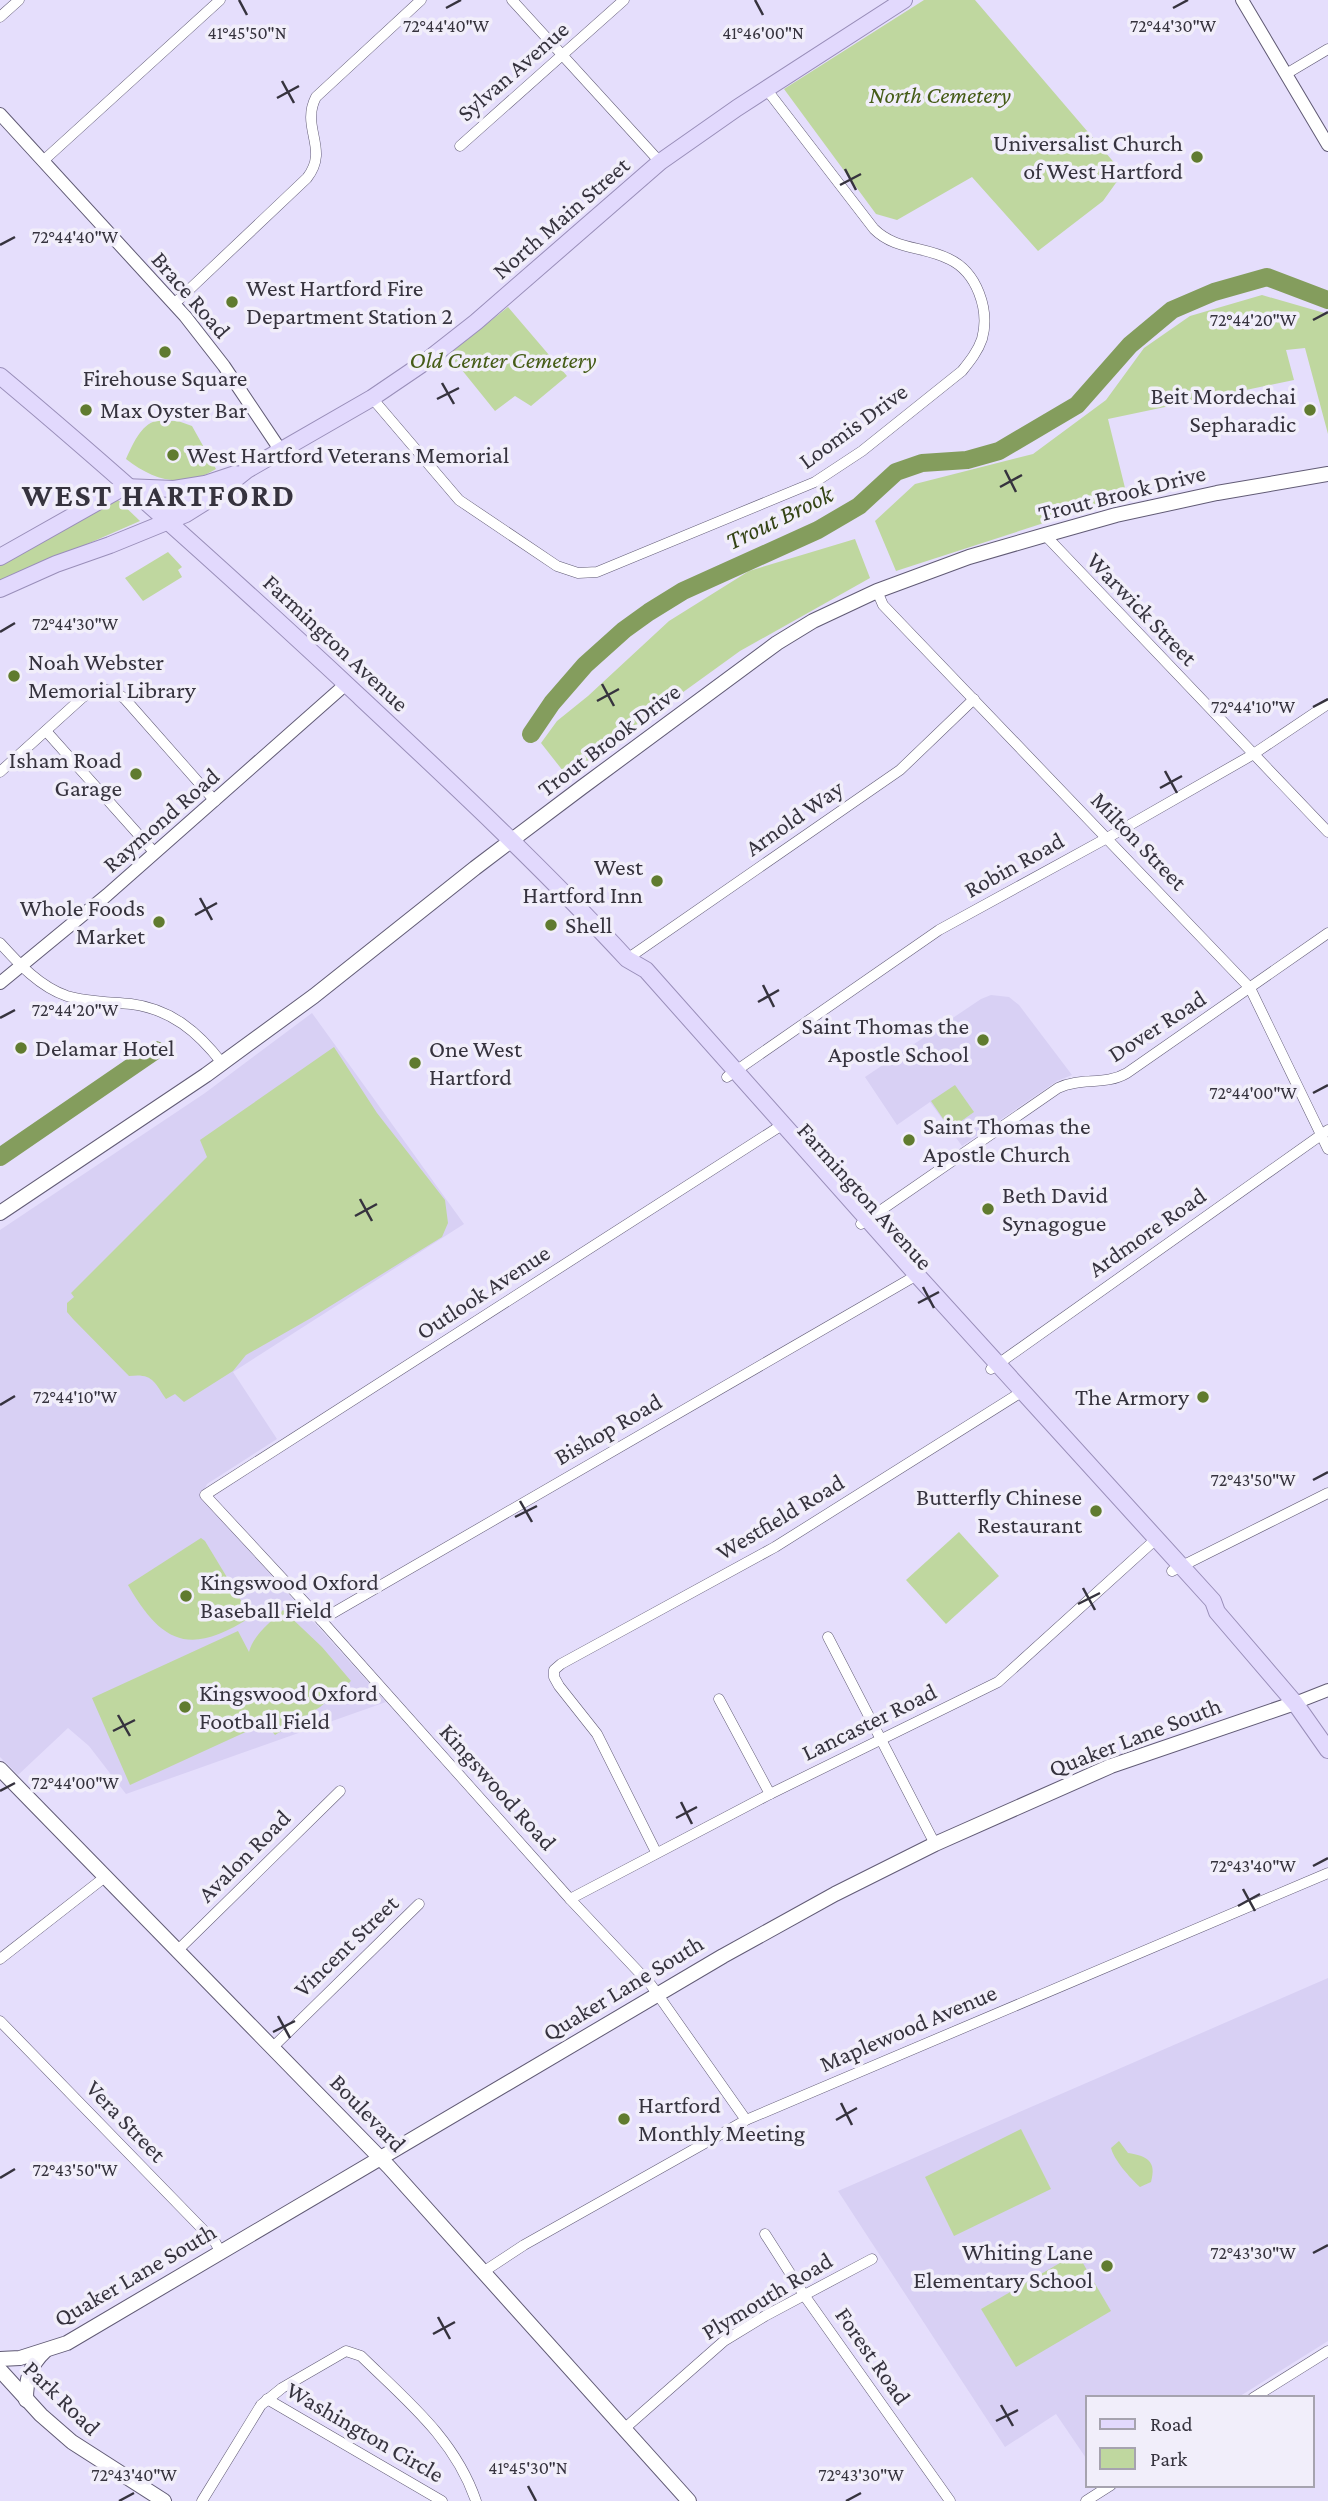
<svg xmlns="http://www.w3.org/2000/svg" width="1328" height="2501" font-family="'Crimson Pro',serif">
  <rect width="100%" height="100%" fill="#e5defc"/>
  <g fill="#d8d0f4">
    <polygon points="991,995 1009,997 1019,1005 1072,1075 1057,1081 962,1146 930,1102 897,1125 865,1077 981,999"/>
    <polygon points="312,1013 464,1224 233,1372 277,1439 207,1484 202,1495 206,1503 386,1702 126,1794 89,1746 68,1728 18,1775 0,1757 0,1230 205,1093"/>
    <polygon points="1328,1978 1328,2341 1237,2398 1088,2398 1088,2461 1056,2414 1005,2447 838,2191"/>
  </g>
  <g fill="#bfd79f">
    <polygon points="924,0 975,0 1123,173 1103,201 1038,251 972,177 897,220 876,214 784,89"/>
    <polygon points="1262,295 1328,314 1328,434 1305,348 1286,350 1294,380 1108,419 1127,496 896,571 875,521 915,484 1033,454 1106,400 1144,348 1190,316"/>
    <polygon points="508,307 567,376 531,406 515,396 495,411 449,354"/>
    <path d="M156 421H178L192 426 216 469C183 489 154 481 126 459 132 446 141 424 156 421Z"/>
    <polygon points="118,500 140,521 0,582 0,564"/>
    <polygon points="855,539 870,578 740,651 567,776 541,743 557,721 588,696 669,621 749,571"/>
    <polygon points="168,552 182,567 178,570 182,577 143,601 125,578"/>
    <path d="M334 1047 377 1113 445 1200 448 1223 442 1237 311 1318 246 1355 233 1371 184 1402 175 1394 166 1399C154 1381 152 1373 129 1376L73 1319 67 1312V1303L74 1297 71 1293 207 1157 200 1140Z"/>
    <polygon points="955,1085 974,1112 950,1129 931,1101"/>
    <polygon points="959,1532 999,1576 946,1624 906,1580"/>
    <path d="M201 1538 205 1541 251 1617C191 1655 163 1646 128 1585Z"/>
    <path d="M283 1610 322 1647 351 1681 320 1707 275 1735 265 1723 130 1785 92 1698 238 1631 249 1652C253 1635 271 1622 283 1610Z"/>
    <polygon points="1021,2129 1051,2189 954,2236 925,2177"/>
    <path d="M1119 2141 1128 2153C1147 2156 1157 2161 1151 2182L1140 2187C1130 2178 1114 2160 1111 2148Z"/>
    <polygon points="1077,2253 1111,2311 1016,2367 981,2309"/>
  </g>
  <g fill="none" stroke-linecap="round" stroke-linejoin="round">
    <g stroke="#849d5d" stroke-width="18">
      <polyline points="531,734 552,703 585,665 624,630 649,612 683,591 818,530 859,506 896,472 922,463 967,460 999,451 1077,405 1130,345 1172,310 1214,292 1267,277 1328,300"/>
      <polyline points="0,1157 156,1050"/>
    </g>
    <g stroke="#615b75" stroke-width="11">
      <g id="minor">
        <polyline points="512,0 660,162"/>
        <polyline points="0,17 19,0"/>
        <polyline points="1286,74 1328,49"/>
        <polyline points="460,146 624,0"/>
        <polyline points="43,161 220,0"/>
        <path d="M174 304 307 178C330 149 300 128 316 97L421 0"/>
        <path d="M372 398 459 500 557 566 578 573 597 572 815 482 862 451 962 371C970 361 978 351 982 339 990 310 977 272 949 259 923 246 895 250 874 229L767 90"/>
        <polyline points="1045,535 1328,832"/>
        <polyline points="877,591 883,605 1250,988 1328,1149"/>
        <polyline points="46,731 154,852"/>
        <path d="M0 772 83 697C99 687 111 687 125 699L215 801"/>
        <path d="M0 943C19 964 40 987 67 996 87 1002 110 1002 131 1004 171 1009 198 1032 222 1063"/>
        <polyline points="627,959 900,770 974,699"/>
        <polyline points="727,1077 939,930 1107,838 1252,755 1328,704"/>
        <path d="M861 1224 1058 1088C1081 1077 1105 1086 1127 1073L1328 933"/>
        <polyline points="991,1369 1328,1130"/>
        <polyline points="1172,1571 1328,1493"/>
        <polyline points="321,1620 917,1275"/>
        <polyline points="828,1637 935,1844"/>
        <polyline points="719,1699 770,1794"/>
        <polyline points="656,1852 597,1734 559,1686 554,1677 554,1670 561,1664 775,1547 1023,1391"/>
        <polyline points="570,1899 770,1794 998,1682 1156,1539"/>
        <polyline points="177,1951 340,1791"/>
        <polyline points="0,1959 105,1877"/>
        <polyline points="0,2021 215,2242 220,2251"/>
        <polyline points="272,2048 419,1904"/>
        <polyline points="746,2120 651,1985 570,1899 321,1620 205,1495 782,1125"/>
        <polyline points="765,2234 804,2295 950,2501"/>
        <polyline points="483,2272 524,2245 746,2120 1328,1873"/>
        <polyline points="1253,2398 1328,2351"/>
        <polyline points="267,2399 442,2501"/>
        <polyline points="624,2429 724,2341 765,2316 872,2259"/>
        <path d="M202 2501 261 2405 282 2388 346 2351 361 2356C406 2400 455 2439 476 2501"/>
        <polyline points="1086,2501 1111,2485"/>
      </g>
    </g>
    <g stroke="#615b75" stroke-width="14">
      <g id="tertiary">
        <polyline points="1242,0 1328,145"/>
        <polyline points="0,114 185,316 224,366 281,451"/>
        <polyline points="0,983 107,895 346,684"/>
        <polyline points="1295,1703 1328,1690"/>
      </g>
    </g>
    <g stroke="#615b75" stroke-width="16">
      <g id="secondary">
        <polyline points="0,1213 206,1075 314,996 475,868 581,788 777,643 813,621 877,591 969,557 1045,535 1116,515 1217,493 1328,474"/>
        <polyline points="0,1769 389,2167 689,2501"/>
        <polyline points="0,2359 20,2358 67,2343 723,1956 835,1894 935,1844 1111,1766 1295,1703"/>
        <polyline points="0,2370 41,2415 72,2442 164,2501"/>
        <path d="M26 2400C26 2379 30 2365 45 2351"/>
      </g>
    </g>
    <g stroke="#998eb9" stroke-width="18">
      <g id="primary">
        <path d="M0 376C123 479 242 587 359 696 451 782 542 867 627 959L646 970 917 1275 1213 1601 1217 1612 1295 1703 1328 1750"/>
        <path d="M170 522C167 500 190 499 206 492"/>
        <polyline points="0,557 124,487 174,489 205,484 235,474"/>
        <polyline points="0,589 56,564 110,545 186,514 213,497 247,470 372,398 425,362 476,322 660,162 737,108 904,0"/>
      </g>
    </g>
    <use href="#minor" stroke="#fff" stroke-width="10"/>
    <use href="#tertiary" stroke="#fff" stroke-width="12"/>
    <use href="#secondary" stroke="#fff" stroke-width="14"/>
    <use href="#primary" stroke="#e2d9fd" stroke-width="16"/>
  </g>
  <path fill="none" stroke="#36333e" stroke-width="2.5" d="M239 0 247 15M755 0 763 15M446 8 461 0M1173 8 1188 0M282 81 294 103M277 98 299 86M845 169 856 190M840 185 861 174M0 245 15 237M1313 320 1328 312M442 383 454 404M437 399 459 388M1005 470 1016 492M1000 487 1022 475M0 632 15 623M602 684 614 706M597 701 619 689M1313 707 1328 699M1165 771 1177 793M1160 788 1182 776M200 898 212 920M195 915 217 903M763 985 774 1007M758 1002 779 990M0 1018 15 1010M1313 1093 1328 1085M360 1199 372 1221M355 1216 377 1204M923 1287 934 1308M918 1303 939 1292M0 1405 15 1396M1313 1480 1328 1472M520 1501 532 1522M515 1517 537 1506M1083 1588 1095 1610M1078 1604 1100 1593M118 1715 130 1736M113 1731 135 1720M0 1791 15 1783M681 1802 692 1824M676 1818 697 1807M1313 1866 1328 1858M1243 1889 1255 1911M1238 1906 1260 1894M278 2016 290 2038M273 2032 295 2021M841 2103 852 2125M836 2120 857 2108M0 2178 15 2169M1313 2253 1328 2245M438 2317 450 2339M433 2334 455 2322M1001 2405 1013 2426M996 2421 1018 2410M528 2486 536 2501M119 2501 134 2493M846 2501 861 2493"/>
  <g fill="#607b2f" stroke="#f1eefa" stroke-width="2.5">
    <circle cx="1197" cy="157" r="7"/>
    <circle cx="232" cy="302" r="7"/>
    <circle cx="165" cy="352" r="7"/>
    <circle cx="86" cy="410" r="7"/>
    <circle cx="1310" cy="410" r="7"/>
    <circle cx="173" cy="455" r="7"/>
    <circle cx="14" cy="676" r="7"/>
    <circle cx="136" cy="774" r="7"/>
    <circle cx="657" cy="881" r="7"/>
    <circle cx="159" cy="922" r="7"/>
    <circle cx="551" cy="925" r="7"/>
    <circle cx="983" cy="1040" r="7"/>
    <circle cx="21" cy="1048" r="7"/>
    <circle cx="415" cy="1063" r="7"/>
    <circle cx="909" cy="1140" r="7"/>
    <circle cx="988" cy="1209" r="7"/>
    <circle cx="1203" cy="1397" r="7"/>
    <circle cx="1096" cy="1511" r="7"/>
    <circle cx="186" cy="1596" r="7"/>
    <circle cx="185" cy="1707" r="7"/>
    <circle cx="624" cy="2119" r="7"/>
    <circle cx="1107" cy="2266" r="7"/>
  </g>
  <g text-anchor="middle" stroke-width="7" stroke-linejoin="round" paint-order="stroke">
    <g font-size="24" fill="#36333e" stroke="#f1eefa">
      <text transform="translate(513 71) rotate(-41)" y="8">Sylvan Avenue</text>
      <text transform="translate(561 218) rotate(-41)" y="8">North Main Street</text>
      <text transform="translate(191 295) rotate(49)" y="8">Brace Road</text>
      <text transform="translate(853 426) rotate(-36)" y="8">Loomis Drive</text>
      <text transform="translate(1122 493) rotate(-14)" y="8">Trout Brook Drive</text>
      <text transform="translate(1142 609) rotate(46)" y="8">Warwick Street</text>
      <text transform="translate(336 643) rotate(43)" y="8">Farmington Avenue</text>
      <text transform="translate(609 740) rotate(-37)" y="8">Trout Brook Drive</text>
      <text transform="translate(794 818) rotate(-35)" y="8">Arnold Way</text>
      <text transform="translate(161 820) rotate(-41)" y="8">Raymond Road</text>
      <text transform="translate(1139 841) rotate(46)" y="8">Milton Street</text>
      <text transform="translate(1014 865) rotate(-29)" y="8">Robin Road</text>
      <text transform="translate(1157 1026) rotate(-33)" y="8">Dover Road</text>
      <text transform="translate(865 1196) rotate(48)" y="8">Farmington Avenue</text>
      <text transform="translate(1147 1232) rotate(-35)" y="8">Ardmore Road</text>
      <text transform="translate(483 1292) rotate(-33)" y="8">Outlook Avenue</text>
      <text transform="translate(608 1429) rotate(-30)" y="8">Bishop Road</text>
      <text transform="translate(780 1517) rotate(-31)" y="8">Westfield Road</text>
      <text transform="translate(869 1722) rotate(-26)" y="8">Lancaster Road</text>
      <text transform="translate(1135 1737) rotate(-21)" y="8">Quaker Lane South</text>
      <text transform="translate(498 1787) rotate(48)" y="8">Kingswood Road</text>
      <text transform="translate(244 1856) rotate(-45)" y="8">Avalon Road</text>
      <text transform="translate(346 1946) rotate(-44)" y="8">Vincent Street</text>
      <text transform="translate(623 1988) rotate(-31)" y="8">Quaker Lane South</text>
      <text transform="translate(908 2028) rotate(-23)" y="8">Maplewood Avenue</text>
      <text transform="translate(368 2113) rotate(46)" y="8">Boulevard</text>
      <text transform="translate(126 2121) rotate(46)" y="8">Vera Street</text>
      <text transform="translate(135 2275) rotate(-30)" y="8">Quaker Lane South</text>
      <text transform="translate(767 2296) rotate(-31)" y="8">Plymouth Road</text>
      <text transform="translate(873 2356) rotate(55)" y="8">Forest Road</text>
      <text transform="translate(62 2398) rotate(44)" y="8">Park Road</text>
      <text transform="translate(365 2432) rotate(30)" y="8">Washington Circle</text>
    </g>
    <g font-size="24" font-style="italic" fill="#455c17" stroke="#f1eefa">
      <text x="940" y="103">North Cemetery</text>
      <text x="503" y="368">Old Center Cemetery</text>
    </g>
    <g font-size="24" fill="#36333e" stroke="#f1eefa" text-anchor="start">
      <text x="1183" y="151" text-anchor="end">Universalist Church<tspan x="1183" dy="28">of West Hartford</tspan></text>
      <text x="246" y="296">West Hartford Fire<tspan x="246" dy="28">Department Station 2</tspan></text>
      <text x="165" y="386" text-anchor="middle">Firehouse Square</text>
      <text x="1296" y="404" text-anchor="end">Beit Mordechai<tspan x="1296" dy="28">Sepharadic</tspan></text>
      <text x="100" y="418">Max Oyster Bar</text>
      <text x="187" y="463">West Hartford Veterans Memorial</text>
      <text x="28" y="670">Noah Webster<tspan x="28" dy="28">Memorial Library</tspan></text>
      <text x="122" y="768" text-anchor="end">Isham Road<tspan x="122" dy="28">Garage</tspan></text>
      <text x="643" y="875" text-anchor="end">West<tspan x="643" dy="28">Hartford Inn</tspan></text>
      <text x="145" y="916" text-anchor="end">Whole Foods<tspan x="145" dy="28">Market</tspan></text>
      <text x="565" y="933">Shell</text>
      <text x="969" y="1034" text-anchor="end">Saint Thomas the<tspan x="969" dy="28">Apostle School</tspan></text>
      <text x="35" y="1056">Delamar Hotel</text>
      <text x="429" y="1057">One West<tspan x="429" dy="28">Hartford</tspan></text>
      <text x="923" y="1134">Saint Thomas the<tspan x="923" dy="28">Apostle Church</tspan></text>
      <text x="1002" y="1203">Beth David<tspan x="1002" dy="28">Synagogue</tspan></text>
      <text x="1189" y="1405" text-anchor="end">The Armory</text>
      <text x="1082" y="1505" text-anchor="end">Butterfly Chinese<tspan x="1082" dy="28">Restaurant</tspan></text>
      <text x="200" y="1590">Kingswood Oxford<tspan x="200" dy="28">Baseball Field</tspan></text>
      <text x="199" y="1701">Kingswood Oxford<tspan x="199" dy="28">Football Field</tspan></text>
      <text x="638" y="2113">Hartford<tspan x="638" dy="28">Monthly Meeting</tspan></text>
      <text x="1093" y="2260" text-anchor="end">Whiting Lane<tspan x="1093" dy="28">Elementary School</tspan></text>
    </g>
    <g font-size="26" font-style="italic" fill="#334314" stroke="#f1eefa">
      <text transform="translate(779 517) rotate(-26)" y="9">Trout Brook</text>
    </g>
    <g font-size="32" font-weight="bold" letter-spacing="2" fill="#36333e" stroke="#f1eefa">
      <text x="159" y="506">WEST HARTFORD</text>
    </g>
  </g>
  <g font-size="18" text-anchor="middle" fill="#36333e" stroke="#f1eefa" stroke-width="7" stroke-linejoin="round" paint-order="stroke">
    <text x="446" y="32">72°44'40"W</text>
    <text x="1173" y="32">72°44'30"W</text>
    <text x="247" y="39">41°45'50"N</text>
    <text x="763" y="39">41°46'00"N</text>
    <text x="75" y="243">72°44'40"W</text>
    <text x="1253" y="326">72°44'20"W</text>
    <text x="75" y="630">72°44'30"W</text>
    <text x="1253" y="713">72°44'10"W</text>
    <text x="75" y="1016">72°44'20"W</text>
    <text x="1253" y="1099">72°44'00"W</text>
    <text x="75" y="1403">72°44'10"W</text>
    <text x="1253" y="1486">72°43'50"W</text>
    <text x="75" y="1789">72°44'00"W</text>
    <text x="1253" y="1872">72°43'40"W</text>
    <text x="75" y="2176">72°43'50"W</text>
    <text x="1253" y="2259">72°43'30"W</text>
    <text x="528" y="2474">41°45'30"N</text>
    <text x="134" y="2481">72°43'40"W</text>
    <text x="861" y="2481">72°43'30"W</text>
  </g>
  <rect x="1086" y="2396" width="228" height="91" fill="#f1eefa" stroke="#a6a3af" stroke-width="2"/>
  <rect x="1100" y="2419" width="35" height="10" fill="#e2d9fd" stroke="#a6a3af" stroke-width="2"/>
  <text x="1150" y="2431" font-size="21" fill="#36333e">Road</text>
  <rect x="1100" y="2448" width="35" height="21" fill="#bfd79f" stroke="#a6a3af" stroke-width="2"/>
  <text x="1150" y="2466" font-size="21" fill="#36333e">Park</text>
</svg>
